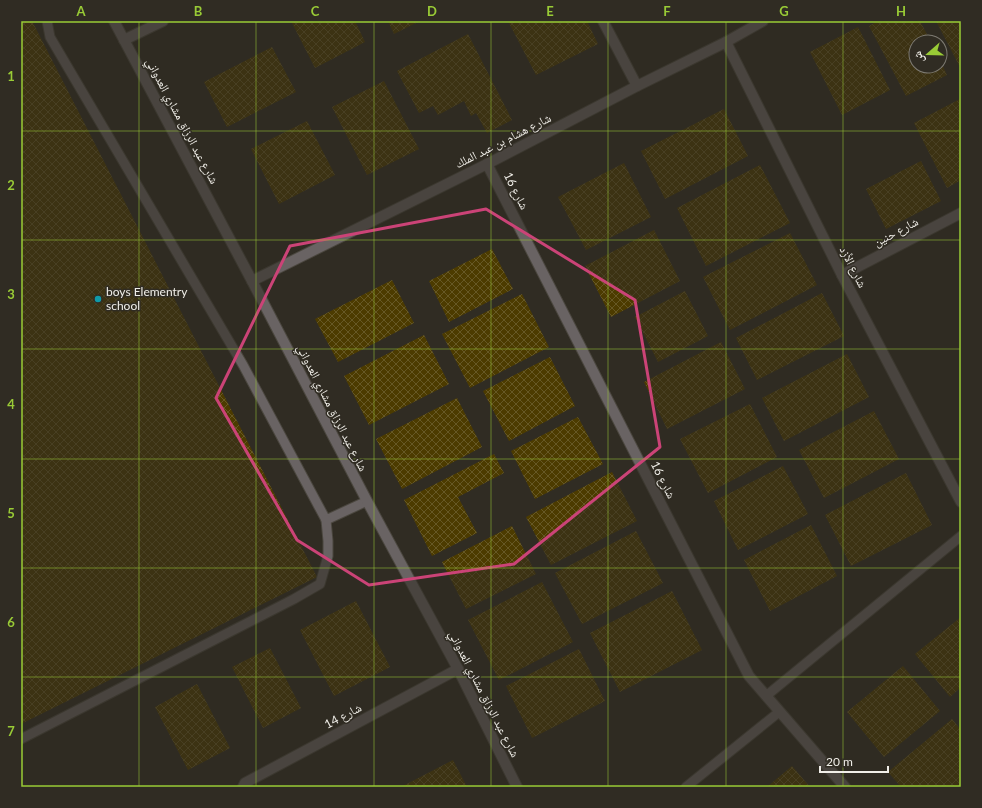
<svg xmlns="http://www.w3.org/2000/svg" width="982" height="808" font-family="Lato,'Noto Naskh Arabic',sans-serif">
  <defs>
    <pattern id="building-cross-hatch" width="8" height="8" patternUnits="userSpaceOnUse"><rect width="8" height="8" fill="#4c3b00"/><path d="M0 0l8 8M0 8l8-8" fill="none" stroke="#665825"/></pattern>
  </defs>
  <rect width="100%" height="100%" fill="#302c23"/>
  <g fill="url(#building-cross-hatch)">
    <polygon points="21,21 32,21 317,577 21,724"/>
    <polygon points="291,21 355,21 365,42 315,68"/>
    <polygon points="388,21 420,21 394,34"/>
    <polygon points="508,21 587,21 598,44 536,75"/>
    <polygon points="878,21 920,21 931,42 916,42 916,66 940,66 940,60 947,75 906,96 869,26"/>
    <polygon points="936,21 961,21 961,69"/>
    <polygon points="858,27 890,90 842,115 810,52"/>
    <polygon points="468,34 512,120 487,133 476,113 471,116 464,101 438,115 433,106 419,113 397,71"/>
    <polygon points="272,47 296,92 227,127 204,82"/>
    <polygon points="384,81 419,149 367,175 332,107"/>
    <polygon points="960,99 961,180 947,188 914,123"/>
    <polygon points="724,109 748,156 665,199 641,151"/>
    <polygon points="307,121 335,175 279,204 251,149"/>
    <polygon points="921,161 941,201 886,229 866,189"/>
    <polygon points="624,163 651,217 586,250 558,197"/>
    <polygon points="760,165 790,223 706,266 677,208"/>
    <polygon points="654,230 680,281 611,317 585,266"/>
    <polygon points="790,233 817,285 730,330 703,277"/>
    <polygon points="492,249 513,289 449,322 429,281"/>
    <polygon points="392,280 414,323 338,362 315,319"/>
    <polygon points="685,291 708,336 658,362 635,317"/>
    <polygon points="822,293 844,336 757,380 736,338"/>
    <polygon points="522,294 549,347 470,388 442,334"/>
    <polygon points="424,335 449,384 369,425 344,376"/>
    <polygon points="721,342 745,389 667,429 644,382"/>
    <polygon points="847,354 869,397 784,441 762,398"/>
    <polygon points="550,357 575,406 509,441 483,391"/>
    <polygon points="457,398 482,447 402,489 376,439"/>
    <polygon points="750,404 777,457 708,493 680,439"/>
    <polygon points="874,411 899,459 824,498 799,450"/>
    <polygon points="578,417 603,464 535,499 511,451"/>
    <polygon points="494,454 504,473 458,497 477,533 432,556 404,500"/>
    <polygon points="783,466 808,514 738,550 714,501"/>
    <polygon points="612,472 637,521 551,565 526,517"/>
    <polygon points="906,473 932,525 851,566 825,515"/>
    <polygon points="811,525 837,576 770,611 744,560"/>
    <polygon points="512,526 536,574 466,609 442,562"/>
    <polygon points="636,531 663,583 582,624 555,573"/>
    <polygon points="542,582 573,642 499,680 468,620"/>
    <polygon points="672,591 702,650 620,692 590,633"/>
    <polygon points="356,601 390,667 334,696 300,630"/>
    <polygon points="961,617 961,687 950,697 915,654"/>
    <polygon points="270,648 301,708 263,728 232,667"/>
    <polygon points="579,649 605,701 532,738 506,686"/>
    <polygon points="903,666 940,711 884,757 847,712"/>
    <polygon points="197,684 230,748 188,770 155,707"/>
    <polygon points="952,719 961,730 961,787 901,787 888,772"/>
    <polygon points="453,760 467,787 401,787"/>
    <polygon points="792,766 810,787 767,787"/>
  </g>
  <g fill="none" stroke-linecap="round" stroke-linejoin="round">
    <g stroke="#4b473f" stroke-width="11">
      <g id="service">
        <polyline points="47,21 50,37 243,365 326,520 367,501"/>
        <polyline points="766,696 961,536"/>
        <polyline points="21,739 294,599 320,584 328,556 328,541 326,520"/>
        <polyline points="686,787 779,712"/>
      </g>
    </g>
    <g stroke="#4b473f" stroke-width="12">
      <g id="minor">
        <polyline points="114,21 252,281 367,501 458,669 517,787"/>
        <polyline points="603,21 637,86"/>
        <polyline points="124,40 163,21"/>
        <polyline points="726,42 842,275 961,502"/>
        <polyline points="487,164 749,676 845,787"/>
        <polyline points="842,275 961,213"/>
        <polyline points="252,281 487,164 637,86 726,42 763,21"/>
        <polyline points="243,787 245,783 458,669"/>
      </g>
    </g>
    <use href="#service" stroke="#696363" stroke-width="9"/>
    <use href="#minor" stroke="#696363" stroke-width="10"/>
  </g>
  <path d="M0 0H982V808H0ZM486 209 635 300 660 447 514 564 369 585 297 540 216 398 290 246Z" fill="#302c23" fill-opacity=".55" fill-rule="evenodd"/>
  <path fill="none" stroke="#cb4377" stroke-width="3" stroke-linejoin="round" d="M486 209 635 300 660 447 514 564 369 585 297 540 216 398 290 246Z"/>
  <path fill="none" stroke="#99cb36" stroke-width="1" stroke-opacity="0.55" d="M139 21V787M256 21V787M374 21V787M491 21V787M608 21V787M726 21V787M843 21V787M21 131H961M21 240H961M21 349H961M21 459H961M21 568H961M21 677H961"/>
  <circle fill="#0f9aa8" stroke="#302c23" stroke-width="1.5" cx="98" cy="299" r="4"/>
  <g text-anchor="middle" stroke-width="3" stroke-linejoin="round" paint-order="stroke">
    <g font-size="12" fill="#f0eee8" stroke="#302c23">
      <text transform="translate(182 121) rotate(62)" y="4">شارع عبد الرزاق مشاري العدواني</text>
      <text transform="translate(503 141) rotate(-27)" y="4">شارع هشام بن عبد الملك</text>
      <text transform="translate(516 191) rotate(63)" y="4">شارع 16</text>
      <text transform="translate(896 232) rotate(-28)" y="4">شارع حنين</text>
      <text transform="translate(853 267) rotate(63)" y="4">شارع الأزد</text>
      <text transform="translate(332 408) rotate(63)" y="4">شارع عبد الرزاق مشاري العدواني</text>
      <text transform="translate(663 480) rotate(63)" y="4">شارع 16</text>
      <text transform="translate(484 694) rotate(63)" y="4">شارع عبد الرزاق مشاري العدواني</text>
      <text transform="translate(343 716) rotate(-28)" y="4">شارع 14</text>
    </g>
    <g font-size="12" fill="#f0eee8" stroke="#302c23" text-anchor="start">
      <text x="106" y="296">boys Elementry<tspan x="106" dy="14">school</tspan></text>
    </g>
  </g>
  <rect width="982" height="808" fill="none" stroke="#302c23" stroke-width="44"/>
  <g transform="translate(928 54) rotate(250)"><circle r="19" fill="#302c23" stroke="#7d7a72"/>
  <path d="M0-3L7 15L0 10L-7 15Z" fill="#99cb36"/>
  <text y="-6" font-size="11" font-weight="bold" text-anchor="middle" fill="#f0eee8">ش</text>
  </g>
  <path d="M820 766v6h68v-6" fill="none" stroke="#f0eee8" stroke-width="2"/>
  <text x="826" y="766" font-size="12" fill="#f0eee8" stroke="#302c23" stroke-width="3" paint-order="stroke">20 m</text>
  <rect x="22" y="22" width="938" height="764" fill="none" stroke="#99cb36" stroke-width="1.5"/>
  <g font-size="13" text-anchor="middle" font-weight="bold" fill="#99cb36">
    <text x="81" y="16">A</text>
    <text x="198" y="16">B</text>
    <text x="315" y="16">C</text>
    <text x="432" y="16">D</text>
    <text x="550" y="16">E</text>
    <text x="667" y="16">F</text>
    <text x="784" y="16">G</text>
    <text x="901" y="16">H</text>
    <text x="11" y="81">1</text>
    <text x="11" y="190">2</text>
    <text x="11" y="299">3</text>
    <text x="11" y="409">4</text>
    <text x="11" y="518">5</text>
    <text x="11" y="627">6</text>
    <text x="11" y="736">7</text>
  </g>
</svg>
